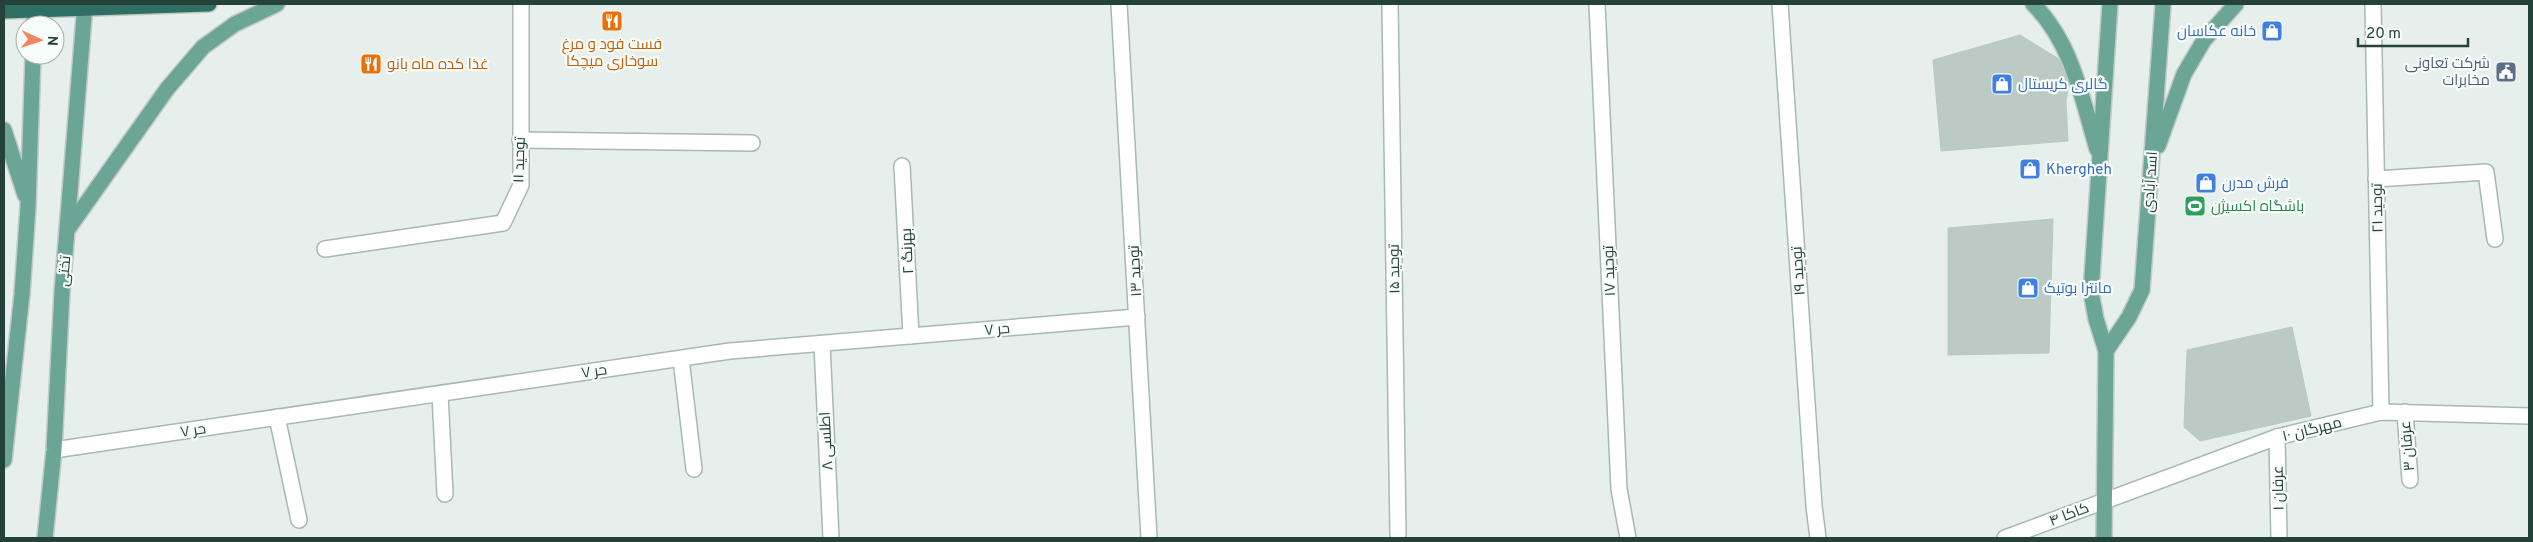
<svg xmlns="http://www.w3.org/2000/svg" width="2533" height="542" font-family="Overpass,Cairo,sans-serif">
  <rect width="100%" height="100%" fill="#e6efeb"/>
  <g fill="#bbcac4" stroke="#b8c9c2">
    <polygon points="2020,35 2072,67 2066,101 2068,141 1941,151 1933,60"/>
    <polygon points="2053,219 2049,353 1948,355 1948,228"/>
    <polygon points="2292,327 2311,416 2200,441 2184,427 2187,350"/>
  </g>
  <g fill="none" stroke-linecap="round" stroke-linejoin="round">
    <g stroke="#a8b8b2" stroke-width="18">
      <g id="minor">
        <polyline points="1119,4 1149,538"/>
        <polyline points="1390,4 1398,534"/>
        <polyline points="1597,4 1619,489 1628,538"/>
        <polyline points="1780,4 1814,506 1818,538"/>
        <polyline points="2373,4 2381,412"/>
        <polyline points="520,140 752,143"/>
        <polyline points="902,166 911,336"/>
        <polyline points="2376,179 2486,172 2495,239"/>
        <polyline points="325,249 503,223 521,185 521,4"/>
        <polyline points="822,344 831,538"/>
        <polyline points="681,359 694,469"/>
        <polyline points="440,394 445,494"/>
        <polyline points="2405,412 2410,480"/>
        <polyline points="277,417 299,520"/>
        <polyline points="2277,437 2279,538"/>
        <polyline points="54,450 730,351 1137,317"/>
        <polyline points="2005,538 2277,437 2381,412 2529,416"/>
      </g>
    </g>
    <g stroke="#c2cac8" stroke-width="18">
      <g id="major">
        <path d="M2033 4C2072 42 2082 99 2097 149"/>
        <polyline points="34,25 35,4"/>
        <polyline points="4,130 25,195"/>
        <polyline points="2158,146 2184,74 2204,40 2236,4"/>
        <polyline points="68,229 167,89 203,47 235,24 277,4"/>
        <polyline points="2106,351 2129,317 2142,290 2163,4"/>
        <polyline points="4,460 22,294 28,207 33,55"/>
        <polyline points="45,538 54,450 62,292 85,4"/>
        <polyline points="2104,538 2106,351 2096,319 2091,292 2110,4"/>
      </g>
    </g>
    <g stroke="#c2cac8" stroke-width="18">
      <polyline id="highway" points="4,11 209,4"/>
    </g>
    <use href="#minor" stroke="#fff" stroke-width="15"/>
    <use href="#major" stroke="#6aa596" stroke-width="15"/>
    <use href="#highway" stroke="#2f6f62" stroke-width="15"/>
  </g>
  <defs>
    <g id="restaurant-square" transform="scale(1.125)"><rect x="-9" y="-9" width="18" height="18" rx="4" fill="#e8710a" stroke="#f7fbf9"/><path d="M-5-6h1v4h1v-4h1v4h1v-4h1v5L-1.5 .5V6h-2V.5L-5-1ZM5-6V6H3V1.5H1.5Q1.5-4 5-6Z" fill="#fff"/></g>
    <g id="shop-square" transform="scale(1.125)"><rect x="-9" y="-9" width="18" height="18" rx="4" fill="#3f7fe0" stroke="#f7fbf9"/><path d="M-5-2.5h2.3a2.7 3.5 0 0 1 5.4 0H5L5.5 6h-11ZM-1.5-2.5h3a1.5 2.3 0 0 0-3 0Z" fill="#fff"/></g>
    <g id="civic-square" transform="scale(1.125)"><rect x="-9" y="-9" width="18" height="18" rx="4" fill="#5c6f8a" stroke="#f7fbf9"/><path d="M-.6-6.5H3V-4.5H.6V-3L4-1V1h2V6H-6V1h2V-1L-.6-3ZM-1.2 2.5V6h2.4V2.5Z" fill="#fff"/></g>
    <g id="stadium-square" transform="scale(1.125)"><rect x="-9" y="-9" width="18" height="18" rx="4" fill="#2e9e5b" stroke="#f7fbf9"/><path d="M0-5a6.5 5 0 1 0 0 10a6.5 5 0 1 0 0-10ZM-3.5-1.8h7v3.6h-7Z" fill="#fff"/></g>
  </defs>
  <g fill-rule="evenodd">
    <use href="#restaurant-square" x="612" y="21"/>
    <use href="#shop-square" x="2272" y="31"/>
    <use href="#restaurant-square" x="371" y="64"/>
    <use href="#civic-square" x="2506" y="72"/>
    <use href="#shop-square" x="2002" y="84"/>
    <use href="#shop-square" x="2030" y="169"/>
    <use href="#shop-square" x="2206" y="183"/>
    <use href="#stadium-square" x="2195" y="206"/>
    <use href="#shop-square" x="2028" y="288"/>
  </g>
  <g text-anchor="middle" stroke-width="4.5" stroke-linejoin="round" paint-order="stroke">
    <g font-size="15" fill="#366cbe" stroke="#f7fbf9" text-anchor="start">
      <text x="2256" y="36" text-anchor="end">خانه عکاسان</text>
      <text x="2018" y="89">گالری کریستال</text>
      <text x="2046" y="174">Khergheh</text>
      <text x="2222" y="188">فرش مدرن</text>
      <text x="2044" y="293">مانترا بوتیک</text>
    </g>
    <g font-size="15" fill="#c56008" stroke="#f7fbf9">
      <text x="612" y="49">فست فود و مرغ<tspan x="612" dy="17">سوخاری میچکا</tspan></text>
      <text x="387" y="69" text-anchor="start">غذا کده ماه بانو</text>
    </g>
    <g font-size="15" fill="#4e5e75" stroke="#f7fbf9" text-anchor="end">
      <text x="2490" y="68">شرکت تعاونی<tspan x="2490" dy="17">مخابرات</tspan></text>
    </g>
    <g font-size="15" fill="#24423a" stroke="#f7fbf9">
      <text transform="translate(519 160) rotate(-88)" y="5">توحید ۱۱</text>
      <text transform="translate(2150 182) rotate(-86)" y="5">اسد آبادی</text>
      <text transform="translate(2377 208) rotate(-91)" y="5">توحید ۲۱</text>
      <text transform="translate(907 251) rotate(-93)" y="5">بهرنگ ۲</text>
      <text transform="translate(1394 269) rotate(-91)" y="5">توحید ۱۵</text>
      <text transform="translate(64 271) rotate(-85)" y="5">تختی</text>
      <text transform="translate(1135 271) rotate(-93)" y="5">توحید ۱۳</text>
      <text transform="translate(1609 271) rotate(-92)" y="5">توحید ۱۷</text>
      <text transform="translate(1798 271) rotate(-94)" y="5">توحید ۱۹</text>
      <text transform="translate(997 329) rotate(-5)" y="5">حر ۷</text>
      <text transform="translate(594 371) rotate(-8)" y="5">حر ۷</text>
      <text transform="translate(2312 429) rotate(-14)" y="5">مهرگان ۱۰</text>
      <text transform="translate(193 430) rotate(-8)" y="5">حر ۷</text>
      <text transform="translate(826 441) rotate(-93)" y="5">اطلسی ۸</text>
      <text transform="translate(2407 446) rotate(-95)" y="5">عرفان ۳</text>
      <text transform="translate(2278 488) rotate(-91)" y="5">عرفان ۱</text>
      <text transform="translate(2069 514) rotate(-21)" y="5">کاکا ۴</text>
    </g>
    <g font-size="15" fill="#27864d" stroke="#f7fbf9" text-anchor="start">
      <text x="2211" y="211">باشگاه اکسیژن</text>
    </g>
  </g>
  <rect width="2533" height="542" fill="none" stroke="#24423a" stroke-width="10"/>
  <g transform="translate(40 40) rotate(93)"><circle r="24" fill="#f7fbf9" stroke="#a3b1ad"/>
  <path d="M0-4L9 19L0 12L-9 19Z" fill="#f4845f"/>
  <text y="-8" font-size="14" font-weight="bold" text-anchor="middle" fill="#24423a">N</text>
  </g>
  <path d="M2358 38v8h110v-8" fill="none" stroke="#24423a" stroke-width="2.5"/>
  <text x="2366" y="38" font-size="15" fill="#24423a" stroke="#f7fbf9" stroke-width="4" paint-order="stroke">20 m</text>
</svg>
